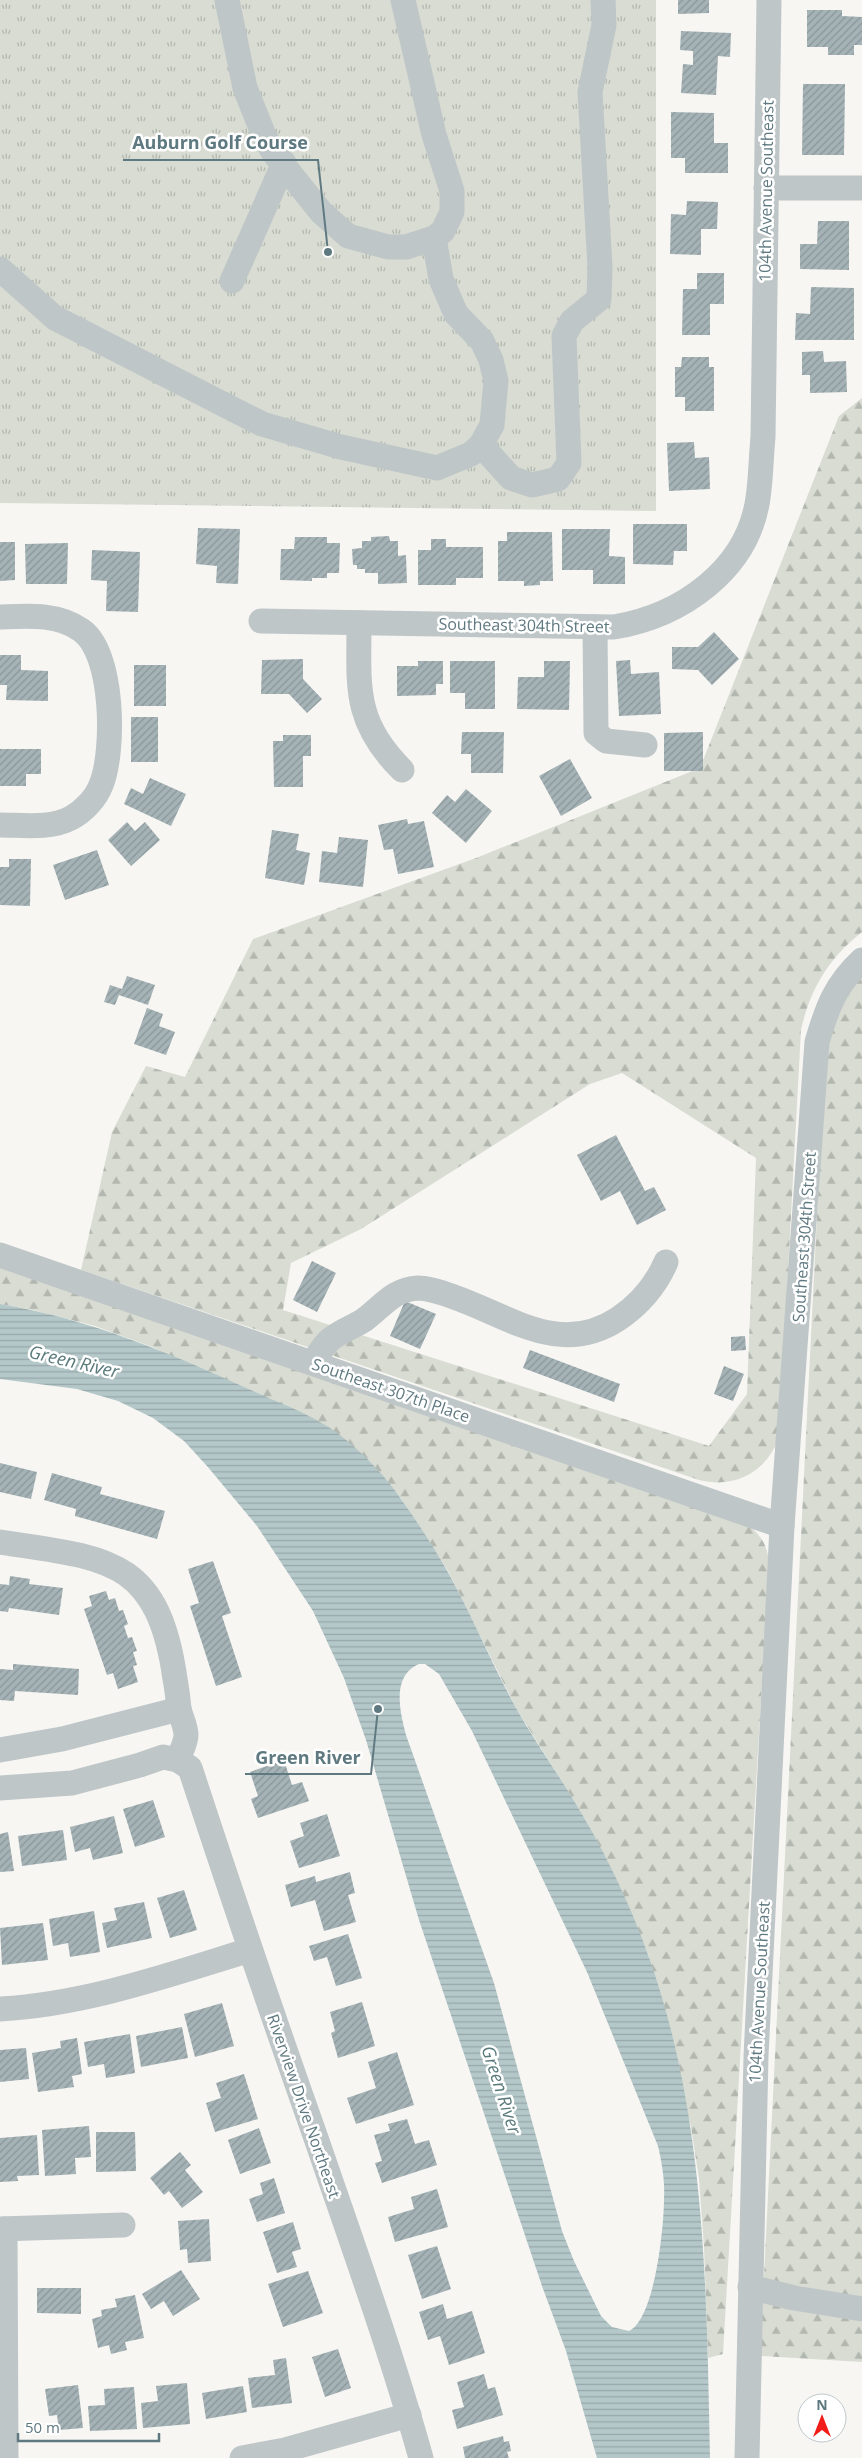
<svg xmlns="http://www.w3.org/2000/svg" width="862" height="2458" font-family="'Open Sans',sans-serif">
  <defs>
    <pattern id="grass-tufts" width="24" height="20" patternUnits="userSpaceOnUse" patternTransform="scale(1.25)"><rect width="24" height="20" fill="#d8dcd2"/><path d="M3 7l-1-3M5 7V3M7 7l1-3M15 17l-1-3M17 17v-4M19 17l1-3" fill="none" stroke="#b2b7b0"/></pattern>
    <pattern id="forest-firs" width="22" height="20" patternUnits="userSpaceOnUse" patternTransform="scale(1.25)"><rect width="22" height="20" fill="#d8dcd2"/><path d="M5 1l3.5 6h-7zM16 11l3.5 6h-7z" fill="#b2b7b0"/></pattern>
    <pattern id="water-rules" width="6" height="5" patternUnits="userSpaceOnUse" patternTransform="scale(1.25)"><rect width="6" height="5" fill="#b5c8c9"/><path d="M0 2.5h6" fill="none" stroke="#96a7a9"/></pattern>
    <pattern id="building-hatch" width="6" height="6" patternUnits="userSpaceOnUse" patternTransform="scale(1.25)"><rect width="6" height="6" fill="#a5b3b6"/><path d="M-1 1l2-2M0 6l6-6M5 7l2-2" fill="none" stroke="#8a9699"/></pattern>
  </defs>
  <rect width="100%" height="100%" fill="#f7f6f3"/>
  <polygon fill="url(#grass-tufts)" points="0,0 656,0 656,511 0,503"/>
  <g fill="url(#forest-firs)" fill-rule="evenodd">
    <path d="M862 398V932C829 958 810 989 801 1030L779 1438C766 1472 735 1489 699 1480L81 1270 112 1132 146 1066 185 1077 253 939 476 858 700 768 839 416ZM622 1073 756 1158 747 1394 709 1446 283 1310 291 1263 361 1229 590 1084Z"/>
    <polygon points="862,975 862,2362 760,2356 826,1036 832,1020"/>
    <path d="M0 1256 748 1525C761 1535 767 1545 769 1561L723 2354 708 2358 704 2247 699 2179 691 2127 648 1954 606 1858 579 1809 516 1708 448 1571 400 1497 285 1406 152 1347 95 1326 33 1310 0 1304Z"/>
  </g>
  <path fill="url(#water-rules)" fill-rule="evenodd" d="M0 1304C90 1319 170 1353 253 1391 284 1405 319 1417 345 1439 366 1456 386 1477 401 1499 418 1523 435 1549 449 1574 473 1618 492 1664 516 1708 535 1742 559 1775 579 1809 597 1839 613 1870 627 1902 706 2080 706 2267 710 2458H597L566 2351 542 2286 419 1920 366 1740 344 1678 313 1611 257 1526 207 1466 184 1441 153 1418 118 1401 77 1389 0 1379ZM419 1664H425L439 1674 472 1731 587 1972 658 2146C662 2163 665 2181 664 2199 664 2226 655 2319 629 2331L612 2327 601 2316 574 2261 562 2231 494 1983 406 1735C400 1712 391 1676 419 1664Z"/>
  <g fill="url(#building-hatch)">
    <polygon points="678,0 709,0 709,13 678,14"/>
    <polygon points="807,10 842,10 842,16 862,17 862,45 854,45 854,55 828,55 828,47 807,47"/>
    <polygon points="681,31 731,33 730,57 718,56 716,95 681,93 683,64 693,65 693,51 680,50"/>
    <polygon points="803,84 845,84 844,155 802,155"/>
    <polygon points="671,112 714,113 714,143 728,143 728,173 685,173 685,158 671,158"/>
    <polygon points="687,201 718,202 717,229 701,229 701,255 670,254 671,214 686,215"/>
    <polygon points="818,221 849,221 849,270 800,269 800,244 817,244"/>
    <polygon points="697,273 724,273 724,304 710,304 710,335 682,335 683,289 697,289"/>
    <polygon points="811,287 854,288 854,340 795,340 796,313 810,314"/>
    <polygon points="823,351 824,362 846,361 847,392 810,393 810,375 802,375 802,352"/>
    <polygon points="682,357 709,357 709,367 714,367 714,411 685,411 685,397 675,397 675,367 681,367"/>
    <polygon points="694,442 695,458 709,457 710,489 669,491 667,443"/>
    <polygon points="633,524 687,524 687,551 674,551 673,565 633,564"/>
    <polygon points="198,528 240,529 238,584 216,583 217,566 196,564"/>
    <polygon points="562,529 610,529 609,556 625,557 625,584 593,584 593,570 562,570"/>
    <polygon points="507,532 552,532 553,581 540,581 540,585 524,586 524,581 498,581 498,541 507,541"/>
    <polygon points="389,536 390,541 398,541 398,556 406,555 407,583 378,584 378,573 365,573 365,569 357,569 357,565 353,565 352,549 362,548 362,541 371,541 371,537"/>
    <polygon points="295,537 327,537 327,543 340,543 339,573 327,573 327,578 312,578 312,581 280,580 281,549 294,549"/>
    <polygon points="431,539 446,539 446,547 483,547 483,578 456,578 456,585 418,585 418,550 431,550"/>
    <polygon points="0,542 15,542 15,580 0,581"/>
    <polygon points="68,543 67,584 26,584 25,544"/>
    <polygon points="92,550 140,552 138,612 106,611 107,581 91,580"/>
    <polygon points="714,632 739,659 712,685 698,670 672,669 672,647 698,647"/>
    <polygon points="0,655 21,655 21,670 48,671 48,701 6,700 7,685 0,685"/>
    <polygon points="303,659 303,679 322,699 307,713 289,694 261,694 262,660"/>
    <polygon points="630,660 631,674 659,672 661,714 619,716 616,661"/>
    <polygon points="418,661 443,661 443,684 436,684 436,695 397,696 397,666 418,666"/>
    <polygon points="450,661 495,661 495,709 465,709 465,693 450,693"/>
    <polygon points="544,661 570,661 569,710 517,709 518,677 544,677"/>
    <rect x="134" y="665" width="32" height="41"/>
    <rect x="131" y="717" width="27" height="45"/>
    <polygon points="462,732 504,732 503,773 471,773 471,754 461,754"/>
    <polygon points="703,732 703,771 664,771 664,733"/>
    <polygon points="283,735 311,735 311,756 303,756 303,787 274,787 273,741 283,741"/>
    <polygon points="0,749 41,749 41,774 26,774 26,786 0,786"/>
    <polygon points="570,759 592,798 561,816 539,776"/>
    <polygon points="150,778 186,794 171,826 124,804 131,788 143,794"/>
    <polygon points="466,789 492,811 466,843 432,813 447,795 455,802"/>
    <polygon points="407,819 408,824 424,821 434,867 398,874 393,849 384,850 378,825"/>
    <polygon points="127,822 135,831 145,822 160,840 131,866 108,840"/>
    <polygon points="272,830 299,834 296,850 310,853 304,885 265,878"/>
    <polygon points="339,837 368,840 363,887 319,882 322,851 337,853"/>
    <polygon points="97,850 109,885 65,900 53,865"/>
    <polygon points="9,859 31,859 30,906 0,905 0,867 9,867"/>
    <polygon points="127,976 155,985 148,1005 119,995 115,1005 104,1002 110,985 122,989"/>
    <polygon points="147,1008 163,1014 159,1026 175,1032 166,1055 134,1044"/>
    <polygon points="616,1135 645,1191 654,1187 666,1210 637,1225 620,1191 601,1201 577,1155"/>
    <polygon points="312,1261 336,1273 317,1312 293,1300"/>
    <polygon points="405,1301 436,1314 420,1349 390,1336"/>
    <polygon points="745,1336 746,1350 731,1351 731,1337"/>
    <polygon points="530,1350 620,1384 614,1402 523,1368"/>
    <polygon points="724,1366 744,1374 733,1401 714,1394"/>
    <polygon points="0,1463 37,1472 31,1499 0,1492"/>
    <polygon points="52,1473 102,1487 100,1494 165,1511 157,1539 75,1516 76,1509 44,1500"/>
    <polygon points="213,1561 231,1613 222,1616 242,1677 216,1686 190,1606 199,1603 188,1569"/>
    <polygon points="10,1576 30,1579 29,1584 63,1588 59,1615 9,1608 8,1612 0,1611 0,1584 9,1585"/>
    <polygon points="106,1591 109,1600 115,1598 119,1611 123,1610 128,1624 124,1626 128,1638 132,1637 137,1651 133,1652 137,1665 133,1666 138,1682 118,1689 113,1673 107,1675 84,1609 92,1606 89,1596"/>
    <polygon points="13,1664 79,1669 78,1695 15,1691 14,1701 0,1700 0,1669 13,1670"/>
    <polygon points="284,1760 292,1785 302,1782 309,1801 258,1818 251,1799 258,1796 250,1772"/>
    <polygon points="153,1800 165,1837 135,1847 123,1809"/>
    <polygon points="327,1814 340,1856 299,1868 290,1841 304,1836 300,1823"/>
    <polygon points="114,1816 123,1853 93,1860 90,1848 75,1852 70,1827"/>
    <polygon points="63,1830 67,1860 22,1866 18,1836"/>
    <polygon points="8,1832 14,1871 0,1872 0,1834"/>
    <polygon points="350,1872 355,1893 348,1895 356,1922 324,1931 315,1900 291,1907 285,1885 315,1876 316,1882"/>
    <polygon points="184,1890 197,1930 170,1938 157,1898"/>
    <polygon points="144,1902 152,1938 107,1948 102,1923 117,1920 114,1908"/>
    <polygon points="94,1911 100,1952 70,1957 68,1943 53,1946 49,1919"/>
    <polygon points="43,1923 48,1960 2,1965 0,1928"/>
    <polygon points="348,1934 362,1978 336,1986 327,1957 314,1961 309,1946"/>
    <polygon points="362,2002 375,2046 338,2058 331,2033 335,2031 330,2012"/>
    <polygon points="222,2003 234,2046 195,2057 184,2014"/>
    <polygon points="182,2027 188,2058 141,2067 136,2036"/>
    <polygon points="130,2034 135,2073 106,2078 104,2064 88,2067 84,2042"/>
    <polygon points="77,2038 82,2074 72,2076 74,2087 38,2092 32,2053 61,2048 60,2041"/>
    <polygon points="26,2048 29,2079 0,2082 0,2050"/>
    <polygon points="397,2052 414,2105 356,2124 347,2098 376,2088 368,2062"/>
    <polygon points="244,2074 258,2119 215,2132 206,2103 221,2098 216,2083"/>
    <polygon points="407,2119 415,2144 429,2140 437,2165 382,2183 375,2163 382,2161 374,2135 390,2131 388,2124"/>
    <polygon points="89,2126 91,2157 75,2158 76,2174 45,2176 42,2130"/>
    <polygon points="259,2128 271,2163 240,2174 228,2140"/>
    <polygon points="96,2132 135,2132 136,2171 96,2172"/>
    <polygon points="37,2135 39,2175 17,2176 18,2181 0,2182 0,2138"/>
    <polygon points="180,2152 191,2165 185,2170 203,2192 182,2208 169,2191 164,2195 150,2178"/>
    <polygon points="274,2178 285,2213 257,2222 249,2199 263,2194 260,2183"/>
    <polygon points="437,2189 448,2227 395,2242 388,2217 414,2209 411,2197"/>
    <polygon points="209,2219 211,2261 188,2263 187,2249 180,2250 178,2221"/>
    <polygon points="293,2222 301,2249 292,2252 297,2267 277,2273 263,2232"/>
    <polygon points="437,2246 451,2289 422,2299 408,2255"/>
    <polygon points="181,2270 200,2299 173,2316 164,2301 151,2309 142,2294"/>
    <polygon points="308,2271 323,2313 283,2327 268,2284"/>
    <polygon points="37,2288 81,2288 81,2314 37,2313"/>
    <polygon points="135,2295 144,2338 125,2342 127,2350 111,2354 109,2345 98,2348 92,2319 102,2316 101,2310 117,2307 115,2299"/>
    <polygon points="443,2304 447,2319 472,2311 485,2353 449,2365 440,2336 428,2340 419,2312"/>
    <polygon points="338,2349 351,2388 325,2397 312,2357"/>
    <polygon points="286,2358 292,2403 252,2408 248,2378 275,2375 273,2360"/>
    <polygon points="484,2374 488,2389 495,2387 503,2415 457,2429 452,2410 464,2407 457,2382"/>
    <polygon points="187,2383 190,2424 143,2428 141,2403 158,2401 156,2386"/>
    <polygon points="78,2385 83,2428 59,2430 57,2415 49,2416 45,2389"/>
    <polygon points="243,2386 247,2412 206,2419 202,2393"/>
    <polygon points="134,2387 137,2429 90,2431 88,2406 105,2405 104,2389"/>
    <polygon points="503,2436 504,2442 509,2441 511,2451 507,2452 509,2458 465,2458 463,2447"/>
  </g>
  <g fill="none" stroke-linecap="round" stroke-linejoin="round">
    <g stroke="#bfc6c8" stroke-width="25">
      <polyline points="227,0 245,88 263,133 273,152 321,212 348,236 388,247 406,247 434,238 443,231 452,212 452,191 434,135 403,0"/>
      <polyline points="766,188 862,188"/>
      <polyline points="0,269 55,318 262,424 341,447 437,468 471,454 481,445 492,425 496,381 491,360 482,341 456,314 441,279 434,238"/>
      <polyline points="232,281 284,163"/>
      <polyline points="481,445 511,478 532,485 558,479 569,463 564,336 572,321 599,299 600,267 590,92 604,25 603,0"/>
      <path d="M0 617C27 616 57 613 81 630 114 652 115 751 101 785 96 798 84 811 71 818 51 829 22 825 0 825"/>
      <path d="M261 621 614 627C681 616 748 570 758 498 761 478 761 457 763 437L769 0"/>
      <path d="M359 623C359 687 353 721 402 770"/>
      <polyline points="595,627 596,733 606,741 645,745"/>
      <polyline points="0,1255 782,1526"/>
      <path d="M313 1363C318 1355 324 1344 331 1339 341 1331 353 1327 364 1320 382 1307 393 1289 418 1288 430 1288 443 1293 454 1297 511 1317 560 1357 618 1319 639 1305 656 1285 666 1262"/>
      <path d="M0 1542C106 1558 158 1557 175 1679 177 1689 178 1699 179 1709 181 1717 186 1727 186 1735 186 1743 180 1753 178 1760"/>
      <polyline points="0,1750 62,1739 179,1709"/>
      <path d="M0 1788 72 1783 140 1765 163 1757 178 1760 190 1768C231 1893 273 2017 317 2141 353 2246 391 2351 421 2458"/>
      <path d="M0 2009C87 2004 168 1975 250 1950"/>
      <polyline points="0,2229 123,2225"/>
      <polyline points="5,2229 6,2458"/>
      <polyline points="750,2287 794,2298 862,2309"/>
      <polyline points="242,2458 285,2450 409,2415"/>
      <path d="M747 2458 756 2056 782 1526 817 1042C827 1008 835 985 862 960"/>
    </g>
  </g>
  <g text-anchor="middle" stroke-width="5" stroke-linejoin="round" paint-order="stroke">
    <g font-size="16" fill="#5f7981" stroke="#fff">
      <text transform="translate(766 191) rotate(-89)" y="6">104th Avenue Southeast</text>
      <text transform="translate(524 625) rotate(1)" y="6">Southeast 304th Street</text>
      <text transform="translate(804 1237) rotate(-86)" y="6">Southeast 304th Street</text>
      <text transform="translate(391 1390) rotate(19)" y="6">Southeast 307th Place</text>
      <text transform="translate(759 1992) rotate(-87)" y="6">104th Avenue Southeast</text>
      <text transform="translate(304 2106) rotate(71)" y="6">Riverview Drive Northeast</text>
    </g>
    <g font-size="18" font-style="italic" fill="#5a7a7c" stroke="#fff">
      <text transform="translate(74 1362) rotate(13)" y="6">Green River</text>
      <text transform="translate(501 2090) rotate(72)" y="6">Green River</text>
    </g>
  </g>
  <path fill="none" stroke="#5f7981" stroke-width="2" d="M328 252L318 160H123M378 1709L371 1774H245"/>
  <g fill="#5f7981" stroke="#fff" stroke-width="2">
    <circle cx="328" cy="252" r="5"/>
    <circle cx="378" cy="1709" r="5"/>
  </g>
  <g font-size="18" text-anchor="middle" font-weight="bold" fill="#5f7981" stroke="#fff" stroke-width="5" stroke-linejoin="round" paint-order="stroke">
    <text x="220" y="149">Auburn Golf Course</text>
    <text x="308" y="1764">Green River</text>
  </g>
  <g transform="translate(822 2418)"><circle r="24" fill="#ffffff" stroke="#bfc9cd"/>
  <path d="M0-4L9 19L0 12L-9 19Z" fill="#f21d18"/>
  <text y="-8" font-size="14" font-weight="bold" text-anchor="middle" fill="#5f7981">N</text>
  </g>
  <path d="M18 2433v8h141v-8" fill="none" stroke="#5f7981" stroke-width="2.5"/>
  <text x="25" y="2433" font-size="15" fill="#5f7981" stroke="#ffffff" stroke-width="4" paint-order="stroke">50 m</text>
</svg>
